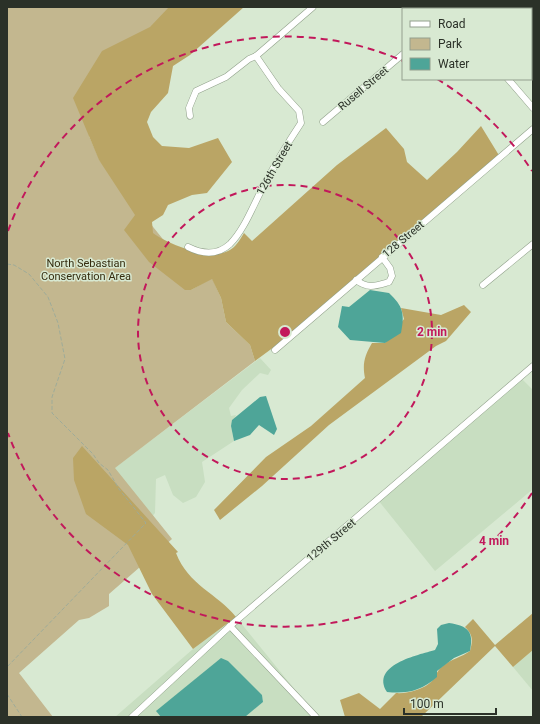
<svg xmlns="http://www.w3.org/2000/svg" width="540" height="724" font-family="Roboto,sans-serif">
  <rect width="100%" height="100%" fill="#d8e9d2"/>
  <g fill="#c8dec1">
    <polygon points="260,358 271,370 268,375 260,373 242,390 229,408 231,416 236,415 231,426 234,441 202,462 205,482 196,497 183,503 173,495 165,475 156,479 155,513 149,520 108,473"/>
    <polygon points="518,375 533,390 533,489 435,571 378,500 410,467 424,458"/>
    <polygon points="236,617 317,717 245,717 263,702 262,695 255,690 174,698 157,711 161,717 115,717 193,649"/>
    <polygon points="533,650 533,691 513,667"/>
  </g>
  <polygon fill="#c3b78f" points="7,7 238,7 89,136 100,161 195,279 191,290 212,278 221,298 226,322 250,345 255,361 115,468 172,539 109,594 109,606 89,618 79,620 19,673 53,717 7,717"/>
  <g fill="#baa565">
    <path d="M169 7H244L190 55 173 66 168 93 151 112 147 122 153 137 162 146 189 148 218 138 232 162 207 193 192 195 168 205 163 215 152 222 153 233C168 244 210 261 228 251 236 247 239 241 244 233L252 241 337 165 386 128 404 149 407 162 427 180 457 152 481 126 500 157 297 330 255 361 250 345 226 322 221 298 212 279 191 290H185L149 262 124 230 135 215 99 160 73 98 102 51 150 27Z"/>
    <path d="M464 305 471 312 446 341 436 346 329 425 262 486 220 520 214 510 266 457 311 426 365 378C362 363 365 355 372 343H385L404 319 401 308 441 315Z"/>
    <path d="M82 446 178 552 176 553C188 585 218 594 236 617L193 649 152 594 128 545 86 514 74 480 73 458Z"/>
    <path d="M533 613V650L513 667 495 646 421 717H345L340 700 359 693 380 709 396 693C407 694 425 689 432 681 436 676 437 670 443 666 451 659 462 657 470 651 473 640 473 635 465 627L473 619 495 645Z"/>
  </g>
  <g fill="#4ea598">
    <path d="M370 290 389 293C403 306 405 314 401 333L385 343 350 340 338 327 342 306 349 307Z"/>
    <polygon points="266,396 277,429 274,435 259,425 250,435 234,441 231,426 232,420 260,397"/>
    <path d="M449 623C468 626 474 631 470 651L454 658 437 671V677C421 691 407 694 387 692 370 665 418 655 435 650L438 644 437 629 441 625Z"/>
    <polygon points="221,658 228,661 262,695 263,702 245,717 161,717 156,711"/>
  </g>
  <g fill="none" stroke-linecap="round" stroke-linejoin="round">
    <g stroke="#90a08a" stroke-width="7">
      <g id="minor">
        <polyline points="447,7 449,9"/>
        <polyline points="508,79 533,108"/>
        <polyline points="190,116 189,108 196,91 226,77 249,59 256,56 313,7"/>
        <polyline points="323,122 403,54"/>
        <path d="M188 247C202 254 217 256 230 244 244 230 253 206 262 189 274 166 287 144 301 123L299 111 278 88 256 56"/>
        <path d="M356 280C368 289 375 286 389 282L392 276 390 268 382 257"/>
        <polyline points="483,285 533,244"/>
        <polyline points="275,350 533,129"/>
        <polyline points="230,626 316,717"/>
        <polyline points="132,717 230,626 533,366"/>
      </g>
    </g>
    <g stroke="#9eab99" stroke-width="1" stroke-dasharray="4 2" stroke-linecap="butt">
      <polyline points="7,264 14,265 29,274 48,297 58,323 65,359 52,397 52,413 93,454 99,463 108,470 119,489 146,523 7,667"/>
      <polyline points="7,694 22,717"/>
    </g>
    <use href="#minor" stroke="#fff" stroke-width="6"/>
  </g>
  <g fill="none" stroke="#c2185b" stroke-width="2" stroke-dasharray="7 5">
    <circle cx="285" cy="332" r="147"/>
    <path d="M532 493A295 295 0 0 1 8 433M8 231A295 295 0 0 1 403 61M437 79A295 295 0 0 1 532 171"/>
  </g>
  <g text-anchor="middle" stroke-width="3" stroke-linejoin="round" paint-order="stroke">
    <g font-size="11" fill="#2b3128" stroke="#d8e9d2">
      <text transform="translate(363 88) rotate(-40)" y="4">Rusell Street</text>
      <text transform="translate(274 168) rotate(-60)" y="4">126th Street</text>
      <text transform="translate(403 239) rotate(-40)" y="4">128 Street</text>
      <text transform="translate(331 540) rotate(-40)" y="4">129th Street</text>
    </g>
    <g font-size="11" fill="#352c0f" stroke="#d8e9d2">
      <text x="86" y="267">North Sebastian<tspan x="86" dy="13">Conservation Area</tspan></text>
    </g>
  </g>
  <circle cx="285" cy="332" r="6" fill="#c2185b" stroke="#d8e9d2" stroke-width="2"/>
  <g font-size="12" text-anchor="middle" font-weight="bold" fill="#c2185b" stroke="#d8e9d2" stroke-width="3" stroke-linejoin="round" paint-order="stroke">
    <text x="432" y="336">2 min</text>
    <text x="494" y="545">4 min</text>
  </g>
  <rect width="540" height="724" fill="none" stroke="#2b3128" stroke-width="16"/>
  <rect x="402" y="8" width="130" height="72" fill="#d8e9d2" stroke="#939f8e"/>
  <rect x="410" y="21" width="20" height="6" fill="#ffffff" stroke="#939f8e"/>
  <text x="438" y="28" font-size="12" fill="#2b3128">Road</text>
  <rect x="410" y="38" width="20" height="12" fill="#c3b78f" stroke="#939f8e"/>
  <text x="438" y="48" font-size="12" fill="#2b3128">Park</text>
  <rect x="410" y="58" width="20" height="12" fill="#4ea598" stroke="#939f8e"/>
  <text x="438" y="68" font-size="12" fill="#2b3128">Water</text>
  <path d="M404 708v6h92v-6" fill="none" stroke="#2b3128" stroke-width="2"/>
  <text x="410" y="708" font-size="12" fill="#2b3128" stroke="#d8e9d2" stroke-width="3" paint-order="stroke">100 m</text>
</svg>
